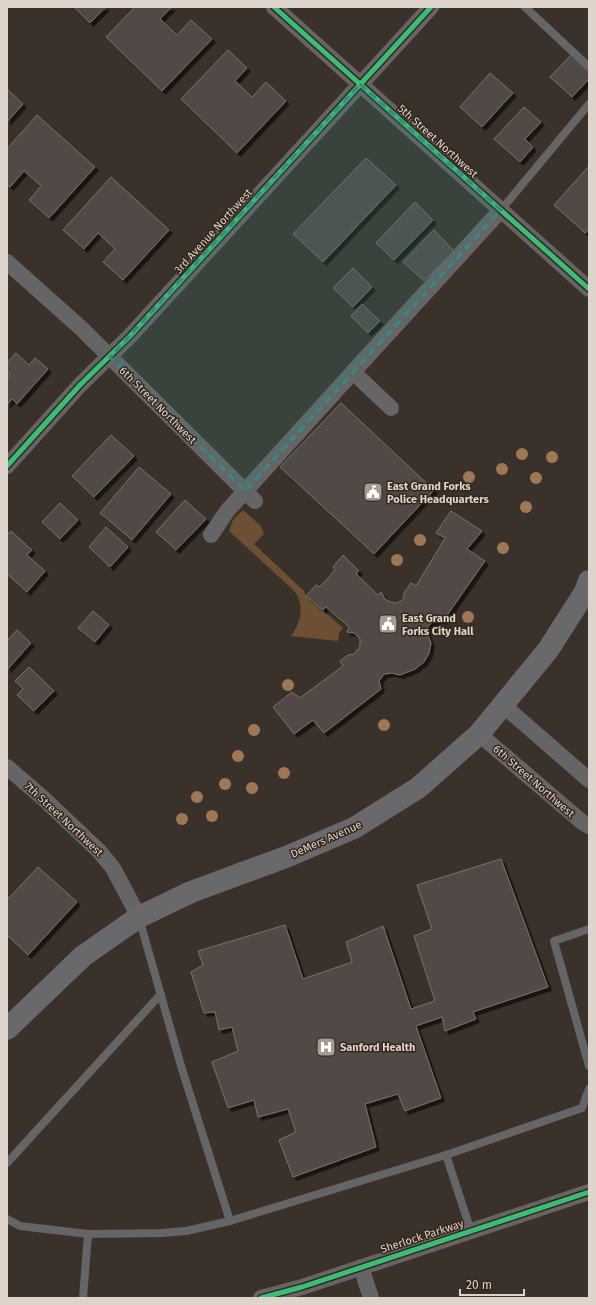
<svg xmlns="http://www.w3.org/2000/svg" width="596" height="1305" font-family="'Fira Sans',sans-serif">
  <defs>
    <filter id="shadow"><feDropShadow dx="3.5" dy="3.5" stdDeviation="0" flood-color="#0009"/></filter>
  </defs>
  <rect width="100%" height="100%" fill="#3a322a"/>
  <path fill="#6d4f33" d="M243 510 261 526 264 534 254 544 304 591 306 596 343 628 339 633 338 641 291 636C299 625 304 611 298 597 297 594 293 590 290 587L229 531 233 520Z"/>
  <g fill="#514a44" stroke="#78716b" filter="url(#shadow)">
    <polygon points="74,7 106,7 90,23"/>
    <polygon points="135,7 172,7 160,19 177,35 191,20 212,39 162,91 106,37"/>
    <polygon points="228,50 247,68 235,81 252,97 266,82 286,101 237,153 181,99"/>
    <polygon points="572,54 589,70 589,79 572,97 550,77"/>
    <polygon points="490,73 513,93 482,127 460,107"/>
    <polygon points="7,89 23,104 7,122"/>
    <polygon points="524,107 541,122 525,139 533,147 520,162 494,139"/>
    <polygon points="37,115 95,167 49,218 29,200 41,186 24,171 10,187 7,184 7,149"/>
    <polygon points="366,158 396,185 323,262 293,234"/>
    <polygon points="589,166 589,230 585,233 554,205"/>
    <polygon points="111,177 169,230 123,280 103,262 115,249 98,233 84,249 63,230"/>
    <polygon points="415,202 433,220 394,260 376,243"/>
    <polygon points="434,230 454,251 424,281 403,262"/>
    <polygon points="353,268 372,287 353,307 333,288"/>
    <polygon points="362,304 380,321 368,333 351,316"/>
    <polygon points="16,353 29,365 35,358 48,369 17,404 12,399 7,405 7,378 10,375 7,371 7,363"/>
    <polygon points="341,403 434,490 374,554 280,467"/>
    <polygon points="111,435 134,456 94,497 72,476"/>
    <polygon points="139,467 171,494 132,540 100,513"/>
    <polygon points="185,500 206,519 176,550 156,532"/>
    <polygon points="60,503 78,520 60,539 42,522"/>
    <polygon points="451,511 482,531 467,549 485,561 443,621 438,620 433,622 428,626 427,633 431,643 429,653 424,662 415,669 400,675 392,673 384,674 379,681 381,689 324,733 313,720 294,734 273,707 292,692 300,698 343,666 340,661 348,655 354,654 360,647 360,639 354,633 347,632 349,627 326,607 323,610 306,596 316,585 320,587 335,570 333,567 343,555 359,571 356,574 378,595 381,592 385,599 390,602 396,603 401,601 404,598 404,593 411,583 416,586 445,538 436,533"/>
    <polygon points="106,527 128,547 110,567 89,547"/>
    <polygon points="11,531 32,550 27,555 45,571 27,592 7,574 7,535"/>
    <polygon points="93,611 109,625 95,642 78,628"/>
    <polygon points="17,630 31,643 7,670 7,641"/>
    <polygon points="29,667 54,691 34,711 17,695 23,689 15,681"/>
    <polygon points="501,859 548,987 473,1012 476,1019 445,1031 442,1017 416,1026 441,1098 405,1111 398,1094 365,1104 376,1147 293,1177 279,1140 296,1132 288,1109 258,1117 254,1100 228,1108 212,1062 238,1051 232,1027 219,1030 215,1012 204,1013 191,972 203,965 198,951 285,925 303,979 352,962 346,942 383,926 411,1009 435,1001 414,936 432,929 417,885"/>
    <polygon points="38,867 77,902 28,955 7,935 7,900"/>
  </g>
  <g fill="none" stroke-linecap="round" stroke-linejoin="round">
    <g stroke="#656565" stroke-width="8">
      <polyline points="525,7 589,67"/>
      <polyline points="501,210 589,104"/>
      <polyline points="589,929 554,941 589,1066"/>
      <polyline points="446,1155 471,1231"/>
      <polyline points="7,1163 161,994"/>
      <polyline points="7,1219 20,1226 88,1234 162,1233 186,1231 230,1221 181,1066 139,918"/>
      <polyline points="230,1221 446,1155 582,1108 589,1089"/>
      <polyline points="83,1298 88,1234"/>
    </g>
    <g stroke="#656565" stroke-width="16">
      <polyline points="274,7 589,289"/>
      <polyline points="7,262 82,329 255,501"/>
      <polyline points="353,372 501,210"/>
      <polyline points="7,466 80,385 131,335 431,7"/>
      <polyline points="211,535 227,511 353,372 391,408"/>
      <polyline points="503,705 589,780"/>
      <polyline points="479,734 582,822 589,826"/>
      <polyline points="7,767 44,799 99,851 113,868 139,917"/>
      <polyline points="361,1267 371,1298"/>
      <polyline points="261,1298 302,1287 589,1192"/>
    </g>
    <polyline stroke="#69696b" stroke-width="22" points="7,1029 83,956 139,917 191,892 286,857 354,828 418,788 479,734 548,650 585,592 589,581"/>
    <g stroke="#35271b" stroke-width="8">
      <g id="cycleway">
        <polyline points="274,7 589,289"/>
        <polyline points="7,466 80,385 131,335 431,7"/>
        <polyline points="261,1298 302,1287 589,1192"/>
      </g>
    </g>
    <use href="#cycleway" stroke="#3abd76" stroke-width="5"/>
  </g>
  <g fill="#9e7855">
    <circle cx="522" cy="454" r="6"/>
    <circle cx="552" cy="457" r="6"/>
    <circle cx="502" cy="469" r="6"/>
    <circle cx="469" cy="477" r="6"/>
    <circle cx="536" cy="478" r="6"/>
    <circle cx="526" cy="507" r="6"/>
    <circle cx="420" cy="540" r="6"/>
    <circle cx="503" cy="548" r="6"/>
    <circle cx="397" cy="560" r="6"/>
    <circle cx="468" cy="617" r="6"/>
    <circle cx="288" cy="685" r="6"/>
    <circle cx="384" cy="725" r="6"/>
    <circle cx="254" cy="730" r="6"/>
    <circle cx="238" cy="756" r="6"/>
    <circle cx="284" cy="773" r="6"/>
    <circle cx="225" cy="784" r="6"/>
    <circle cx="252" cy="788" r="6"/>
    <circle cx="197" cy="797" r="6"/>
    <circle cx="212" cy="816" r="6"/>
    <circle cx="182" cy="819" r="6"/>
  </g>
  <path fill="#388981" fill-opacity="0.2" stroke="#388981" stroke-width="3" stroke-dasharray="8 5" stroke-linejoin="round" d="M360 84 501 210 245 491 110 357Z"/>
  <defs>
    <g id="civic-square" transform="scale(1)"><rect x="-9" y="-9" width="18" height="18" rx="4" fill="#a59b93" stroke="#35271b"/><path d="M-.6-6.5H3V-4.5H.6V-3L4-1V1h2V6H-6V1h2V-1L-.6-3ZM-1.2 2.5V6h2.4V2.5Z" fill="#fff"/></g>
    <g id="hospital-square" transform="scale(1)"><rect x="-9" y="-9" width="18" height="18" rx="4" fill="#a59b93" stroke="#35271b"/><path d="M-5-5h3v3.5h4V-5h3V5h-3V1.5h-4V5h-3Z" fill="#fff"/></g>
  </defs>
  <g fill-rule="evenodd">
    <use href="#civic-square" x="373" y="492"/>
    <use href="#civic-square" x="388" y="624"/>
    <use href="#hospital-square" x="326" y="1047"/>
  </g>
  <g text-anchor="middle" stroke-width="3" stroke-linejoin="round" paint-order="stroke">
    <g font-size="11" fill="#ded4cc" stroke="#35271b">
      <text transform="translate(438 141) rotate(42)" y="4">5th Street Northwest</text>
      <text transform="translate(213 231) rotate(-48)" y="4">3rd Avenue Northwest</text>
      <text transform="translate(158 405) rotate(45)" y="4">6th Street Northwest</text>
      <text transform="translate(534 781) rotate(41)" y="4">6th Street Northwest</text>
      <text transform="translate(64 819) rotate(43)" y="4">7th Street Northwest</text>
      <text transform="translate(326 839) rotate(-24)" y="4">DeMers Avenue</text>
      <text transform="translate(422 1236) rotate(-18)" y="4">Sherlock Parkway</text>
    </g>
    <g font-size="11" font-weight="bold" fill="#ded4cc" stroke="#35271b" text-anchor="start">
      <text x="387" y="490">East Grand Forks<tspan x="387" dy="13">Police Headquarters</tspan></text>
      <text x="402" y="622">East Grand<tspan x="402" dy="13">Forks City Hall</tspan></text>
      <text x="340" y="1051">Sanford Health</text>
    </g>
  </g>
  <rect width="596" height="1305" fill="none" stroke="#ded4cc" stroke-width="16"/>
  <path d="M460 1289v6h64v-6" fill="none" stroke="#ded4cc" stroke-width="2"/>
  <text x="466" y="1289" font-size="12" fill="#ded4cc" stroke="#35271b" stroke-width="3" paint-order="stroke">20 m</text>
</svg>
